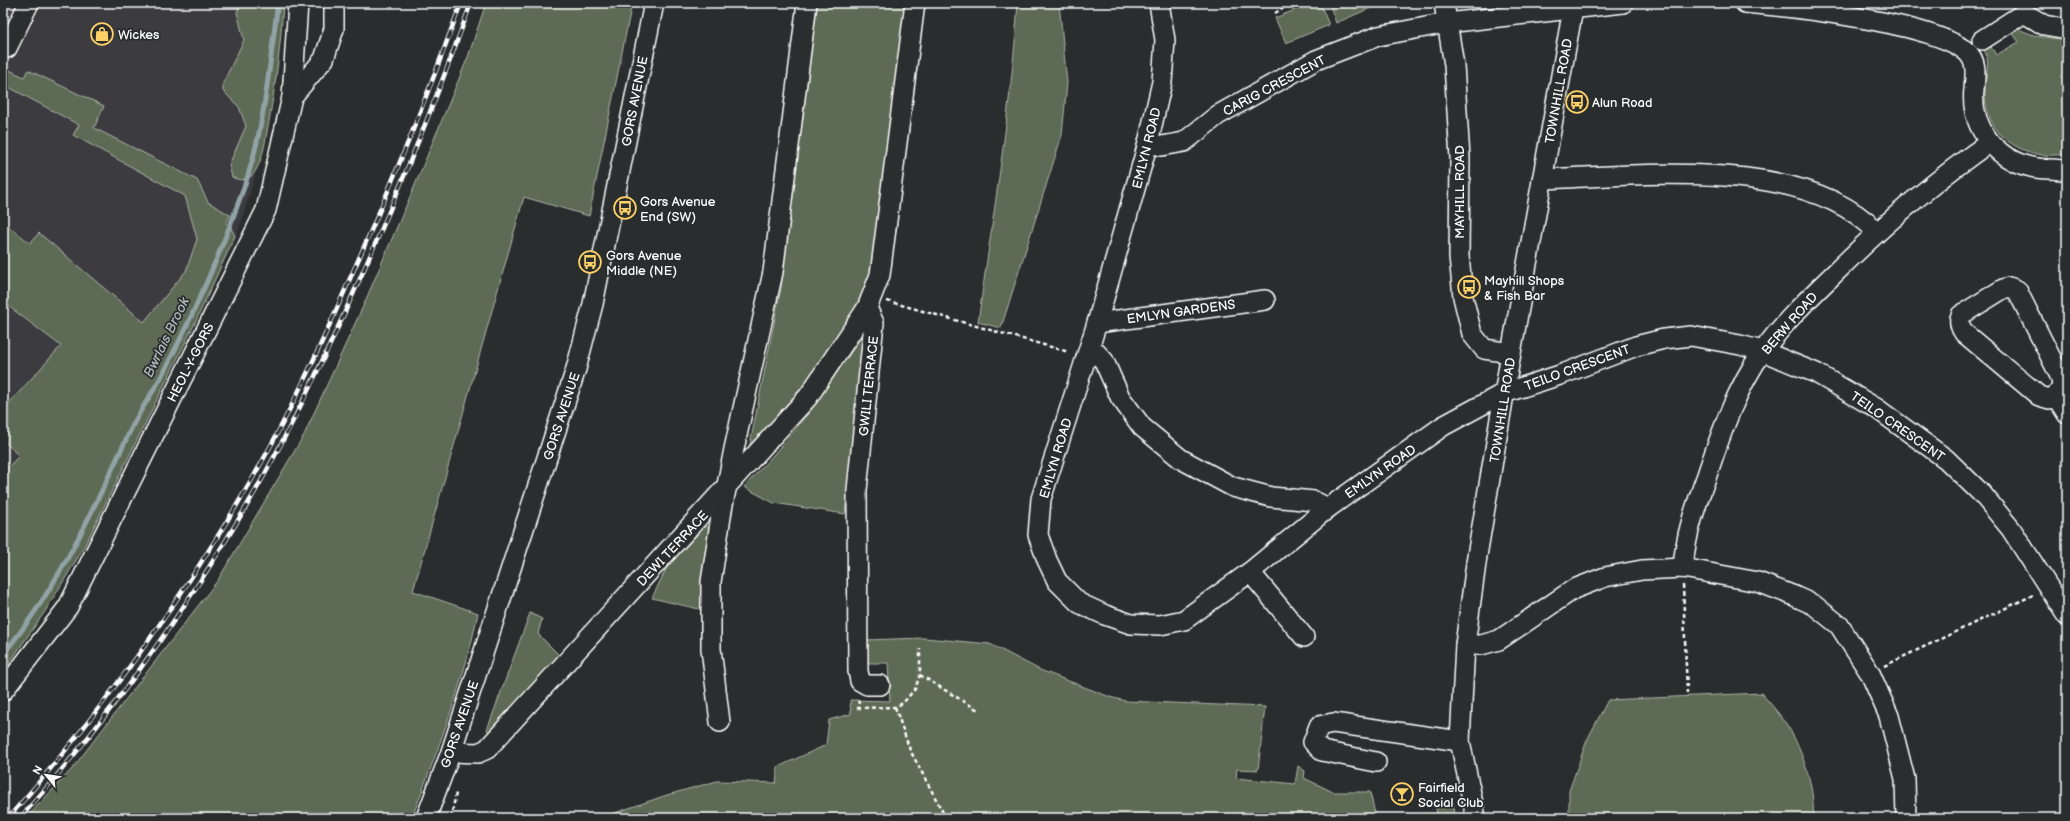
<svg xmlns="http://www.w3.org/2000/svg" width="2070" height="821" font-family="'Balsamiq Sans',sans-serif">
  <rect width="100%" height="100%" fill="#2a2d2e"/>
  <filter id="ink" filterUnits="userSpaceOnUse"><feTurbulence type="fractalNoise" baseFrequency=".025" numOctaves="2"/><feDisplacementMap in="SourceGraphic" scale="8" xChannelSelector="R" yChannelSelector="G"/><feConvolveMatrix kernelMatrix="1 2 1 2 8 2 1 2 1" color-interpolation-filters="sRGB"/></filter>
  <g filter="url(#ink)">
    <g fill="#3b3b41">
      <polygon points="3,3 283,3 277,73 264,145 241,223 234,241 180,352 39,234 30,243 3,222"/>
      <polygon points="3,302 61,346 3,410"/>
      <polygon points="3,440 19,456 3,472"/>
    </g>
    <g fill="#5d6b54" stroke="#aeb5aa">
      <path d="M241 3H283C281 43 276 82 269 121 266 136 264 155 257 168 252 179 242 183 232 177L229 165 246 126 239 107 223 91V83L244 40 237 12Z"/>
      <path d="M486 3H632L589 216 524 197 413 591 478 613C464 683 437 751 412 818H26L72 769 218 580 304 435 364 304 415 185 468 57Z"/>
      <polygon points="817,3 905,3 873,262 865,291 844,327 802,387 749,449 781,288"/>
      <path d="M1018 3H1059L1067 83 1062 135 1001 328 978 322C993 216 1011 110 1018 3Z"/>
      <polygon points="1312,3 1320,3 1329,25 1286,43 1275,18"/>
      <polygon points="1329,3 1405,3 1373,7 1336,23"/>
      <path d="M2018 29 2036 36 2067 40V155C2059 154 2050 156 2042 155 2006 149 1983 125 1985 87 1985 72 1992 63 1983 48L1990 45 1996 55 2019 42 2011 31Z"/>
      <polygon points="3,67 24,77 28,70 104,106 94,128 197,180 208,202 230,215 226,223 230,226 235,236 194,325 83,549 46,610 3,672 3,582 5,579 3,577 3,472 19,456 3,440 3,410 61,346 3,302 3,222 30,243 39,233 144,322 186,271 197,239 185,196 73,135 79,125 3,84"/>
      <polygon points="865,332 845,514 774,503 744,487 775,453 811,410"/>
      <polygon points="705,526 709,528 710,536 703,610 652,598 667,567"/>
      <polygon points="530,613 542,619 538,634 559,655 491,735 487,730"/>
      <polygon points="924,638 990,644 1040,670 1110,697 1125,701 1265,707 1258,770 1237,769 1236,778 1295,784 1298,766 1305,771 1304,778 1333,792 1370,792 1376,818 600,818 667,795 717,781 776,783 778,767 826,745 829,720 851,714 850,700 890,701 888,663 868,663 865,640"/>
      <path d="M1761 693C1769 702 1778 712 1785 722 1801 745 1816 789 1813 818H1569V791L1587 740 1608 700Z"/>
      <polygon points="1452,799 1456,818 1424,818 1437,815 1436,808 1442,807 1441,802"/>
    </g>
    <g fill="none" stroke-linecap="round" stroke-linejoin="round">
      <path stroke="#91a3a6" stroke-width="5" d="M3 654C59 588 95 505 132 427 140 410 152 394 161 377 192 318 221 253 243 190 265 130 269 65 278 3"/>
      <g stroke="#fff" stroke-width="22">
        <g id="minor">
          <polyline points="1159,3 1165,40 1162,82 1148,143 1097,323 1041,499 1038,535 1047,560 1057,581 1079,603 1105,615 1131,624 1160,625 1184,620 1250,572 1328,508 1443,426 1504,393 1560,375 1636,346 1664,339 1691,336 1740,345 1762,351 1816,373 1876,408 1946,459 1983,495 2011,529 2067,616"/>
          <polyline points="1444,3 1454,65 1460,158 1459,256 1463,297 1472,334 1484,349 1511,353"/>
          <path d="M1745 3C1791 7 1935 23 1967 52 1978 62 1975 77 1974 89 1970 126 1995 159 2031 167 2043 170 2055 168 2067 171"/>
          <polyline points="1982,40 2024,13 2044,25 2067,29"/>
          <polyline points="7,48 29,3"/>
          <polyline points="292,97 324,59 334,29 334,3"/>
          <polyline points="1148,143 1162,146 1184,142 1218,115 1316,60 1378,36 1447,23 1623,3"/>
          <path d="M1542 179C1640 176 1804 155 1877 232"/>
          <path d="M2009 287 2017 290 2061 378 2062 390 2049 399 2039 396 1964 333C1960 327 1958 322 1961 315L2003 289Z"/>
          <polyline points="1097,323 1265,300"/>
          <polyline points="1090,346 1104,361 1120,397 1142,427 1181,459 1233,487 1271,497 1314,501 1328,508"/>
          <polyline points="2055,395 2067,414"/>
          <path d="M1683 568C1685 536 1696 505 1707 475 1721 433 1737 387 1763 351 1784 322 1810 297 1835 273 1883 225 1934 181 1990 142"/>
          <polyline points="1250,572 1304,637"/>
          <polyline points="1465,645 1481,645 1499,640 1574,589 1605,577 1642,570 1683,568 1758,582 1792,595 1814,605 1839,625 1870,673 1889,716 1905,779 1906,818"/>
          <polyline points="880,685 867,685 860,681 858,671 857,490 874,323 867,308 880,275 915,3"/>
          <polyline points="3,691 68,607 266,210 292,97 298,3"/>
          <polyline points="720,722 711,649 711,582 722,510 734,449 773,272 807,3"/>
          <polyline points="451,752 478,753 487,749 808,397 867,308"/>
          <polyline points="1376,762 1322,751 1313,742 1319,726 1333,723 1460,741"/>
          <polyline points="426,818 451,752 576,369 593,304 654,3"/>
          <polyline points="1476,818 1460,741 1465,645 1477,556 1511,353 1574,3"/>
        </g>
      </g>
      <g stroke="#fff" stroke-width="2.5" stroke-dasharray="4 3" stroke-linecap="butt">
        <polyline points="1275,13 1292,3"/>
        <polyline points="887,301 1069,352"/>
        <polyline points="1683,585 1687,693"/>
        <polyline points="1884,666 2033,595"/>
        <polyline points="920,675 978,710"/>
        <polyline points="859,700 858,708 895,707 903,703 915,689 920,675 920,649"/>
        <polyline points="895,707 910,750 946,818"/>
        <polyline points="451,818 456,793"/>
      </g>
      <use href="#minor" stroke="#2a2d2e" stroke-width="19"/>
      <g stroke="#fff" stroke-width="4.5">
        <g id="rail">
          <path d="M8 818C96 719 173 612 241 498 284 427 319 350 352 274 392 185 428 95 461 3"/>
          <path d="M20 818C107 721 183 614 249 502 290 432 325 357 358 283 399 191 437 98 471 3"/>
        </g>
      </g>
      <use href="#rail" stroke="#2a2d2e" stroke-width="3" stroke-dasharray="9" stroke-linecap="butt"/>
    </g>
  </g>
  <defs>
    <g id="shop-ring" transform="scale(1.15)"><circle r="9.5" fill="#2a2d2e" stroke="#ffd166" stroke-width="1.5"/><path d="M-5-2.5h2.3a2.7 3.5 0 0 1 5.4 0H5L5.5 6h-11ZM-1.5-2.5h3a1.5 2.3 0 0 0-3 0Z" fill="#ffd166"/></g>
    <g id="bus-ring" transform="scale(1.15)"><circle r="9.5" fill="#2a2d2e" stroke="#ffd166" stroke-width="1.5"/><path d="M-5-6H5V4H4V6H2V4H-2V6H-4V4H-5ZM-3.5-4V0h7V-4ZM-3.5 1.2v1.5H-2V1.2ZM2 1.2v1.5H3.5V1.2Z" fill="#ffd166"/></g>
    <g id="bar-ring" transform="scale(1.15)"><circle r="9.5" fill="#2a2d2e" stroke="#ffd166" stroke-width="1.5"/><path d="M-6-5H6L.8 .8V4.5H3.5V6h-7V4.5H-.8V.8Z" fill="#ffd166"/></g>
  </defs>
  <g fill-rule="evenodd">
    <use href="#shop-ring" x="102" y="34"/>
    <use href="#bus-ring" x="1577" y="102"/>
    <use href="#bus-ring" x="625" y="208"/>
    <use href="#bus-ring" x="590" y="262"/>
    <use href="#bus-ring" x="1469" y="287"/>
    <use href="#bar-ring" x="1402" y="794"/>
  </g>
  <g text-anchor="middle" stroke-width="3.5" stroke-linejoin="round" paint-order="stroke">
    <g font-size="13" fill="#fff" stroke="#2a2d2e" text-anchor="start">
      <text x="118" y="39">Wickes</text>
      <text x="1592" y="107">Alun Road</text>
      <text x="640" y="206">Gors Avenue<tspan x="640" dy="15">End (SW)</tspan></text>
      <text x="606" y="260">Gors Avenue<tspan x="606" dy="15">Middle (NE)</tspan></text>
      <text x="1484" y="285">Mayhill Shops<tspan x="1484" dy="15">&amp; Fish Bar</tspan></text>
      <text x="1418" y="792">Fairfield<tspan x="1418" dy="15">Social Club</tspan></text>
    </g>
    <g font-size="13" fill="#fff" stroke="#2a2d2e">
      <text transform="translate(1274 85) rotate(-28)" y="5">CARIG CRESCENT</text>
      <text transform="translate(1558 91) rotate(-80)" y="5">TOWNHILL ROAD</text>
      <text transform="translate(634 101) rotate(-79)" y="5">GORS AVENUE</text>
      <text transform="translate(1146 148) rotate(-76)" y="5">EMLYN ROAD</text>
      <text transform="translate(1459 192) rotate(-90)" y="5">MAYHILL ROAD</text>
      <text transform="translate(1181 311) rotate(-8)" y="5">EMLYN GARDENS</text>
      <text transform="translate(1789 323) rotate(-49)" y="5">BERW ROAD</text>
      <text transform="translate(190 362) rotate(-63)" y="5">HEOL-Y-GORS</text>
      <text transform="translate(1577 367) rotate(-20)" y="5">TEILO CRESCENT</text>
      <text transform="translate(868 386) rotate(-84)" y="5">GWILI TERRACE</text>
      <text transform="translate(1502 410) rotate(-81)" y="5">TOWNHILL ROAD</text>
      <text transform="translate(561 416) rotate(-72)" y="5">GORS AVENUE</text>
      <text transform="translate(1898 426) rotate(35)" y="5">TEILO CRESCENT</text>
      <text transform="translate(1055 458) rotate(-73)" y="5">EMLYN ROAD</text>
      <text transform="translate(1380 471) rotate(-35)" y="5">EMLYN ROAD</text>
      <text transform="translate(672 548) rotate(-47)" y="5">DEWI TERRACE</text>
      <text transform="translate(459 724) rotate(-71)" y="5">GORS AVENUE</text>
    </g>
    <g font-size="14" font-style="italic" fill="#adbabc" stroke="#2a2d2e">
      <text transform="translate(166 337) rotate(-64)" y="5">Bwrlais Brook</text>
    </g>
  </g>
  <rect width="2070" height="821" fill="none" stroke="#2a2d2e" stroke-width="16"/>
  <rect x="8" y="8" width="2054" height="805" fill="none" stroke="#fff" stroke-width="1.5" filter="url(#ink)"/>
  <g transform="translate(46 775) rotate(300)" stroke="#2a2d2e" stroke-width="3" paint-order="stroke">
  <path d="M0-3L7 15L0 10L-7 15Z" fill="#ffffff"/>
  <text y="-6" font-size="11" font-weight="bold" text-anchor="middle" fill="#ffffff">N</text>
  </g>
</svg>
